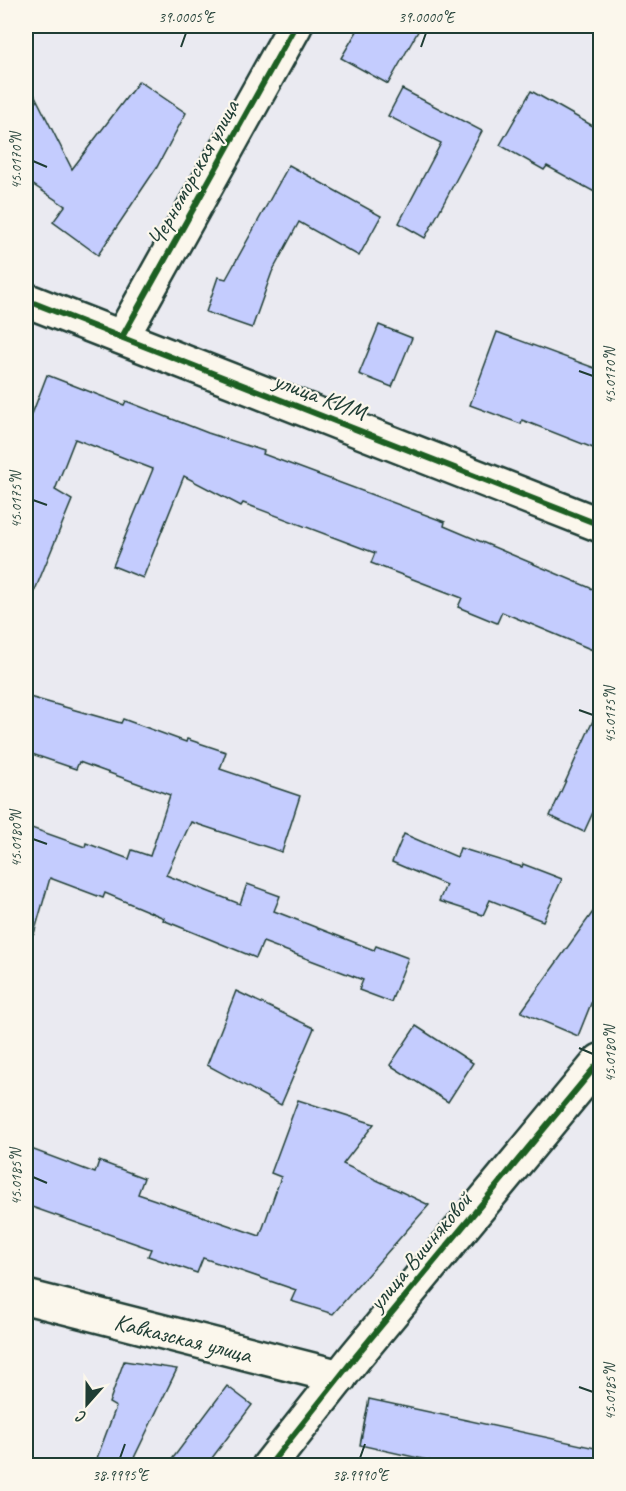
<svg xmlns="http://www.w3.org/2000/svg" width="626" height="1491" font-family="Caveat,sans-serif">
  <rect width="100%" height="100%" fill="#eaeaf1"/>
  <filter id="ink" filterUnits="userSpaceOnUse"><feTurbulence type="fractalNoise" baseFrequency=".0167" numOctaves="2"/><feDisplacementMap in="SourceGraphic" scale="12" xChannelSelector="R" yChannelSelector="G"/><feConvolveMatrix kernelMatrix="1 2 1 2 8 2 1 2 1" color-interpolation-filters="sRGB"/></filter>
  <g filter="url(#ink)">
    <g fill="#c4ccfe" stroke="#1f3d34" stroke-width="1.5">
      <polygon points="360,26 421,26 388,84 341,58"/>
      <polygon points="26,78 72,169 139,81 186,113 157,167 98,255 53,222 65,206 26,180"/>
      <polygon points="402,89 482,131 425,238 399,223 441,143 388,116"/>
      <polygon points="531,91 600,130 600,195 547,166 544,170 500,145"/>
      <polygon points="289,165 381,216 359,256 299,222 272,272 252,328 206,312 218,277 226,279"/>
      <polygon points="379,325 412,338 392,387 359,374"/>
      <polygon points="497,332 600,370 600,429 593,448 522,420 521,424 470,405"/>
      <polygon points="47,375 124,405 126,401 208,433 264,451 263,454 445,522 444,526 600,592 600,653 502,612 497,623 458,607 462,598 371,563 375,553 243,503 241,506 184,476 143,578 113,566 153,469 75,439 55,490 72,500 26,612 26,430"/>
      <polygon points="26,696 121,723 123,719 186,742 187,739 226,752 220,769 300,796 282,852 191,822 166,875 240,904 247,884 280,896 274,911 374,950 376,946 408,958 391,1002 359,990 363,980 263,942 256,958 163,920 164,918 105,893 103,898 50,878 34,934 26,933 26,826 85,847 86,843 129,859 132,850 150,856 170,795 79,762 76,769 26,752"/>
      <polygon points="600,705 600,797 584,832 550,816"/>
      <polygon points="404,834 457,857 460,848 522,867 523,864 562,879 543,921 490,900 483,915 439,901 446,885 392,862"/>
      <polygon points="600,902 600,981 578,1036 521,1012"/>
      <polygon points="236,991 314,1028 281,1105 207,1065"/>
      <polygon points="416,1026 473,1063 448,1102 390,1065"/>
      <polygon points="298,1100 374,1124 343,1164 429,1205 333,1314 291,1301 296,1290 203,1258 197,1273 148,1256 151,1249 26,1205 26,1147 95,1173 99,1161 144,1178 138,1194 260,1236 281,1177 271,1173"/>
      <polygon points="124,1361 177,1369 130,1466 94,1466 116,1407 109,1403"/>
      <polygon points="227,1386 252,1405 206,1466 167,1466"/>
      <polygon points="369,1399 600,1449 600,1466 454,1466 360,1445"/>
    </g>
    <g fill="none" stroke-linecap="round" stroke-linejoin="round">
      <g stroke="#1f3d34" stroke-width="38">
        <g id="minor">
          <polyline points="26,300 600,525"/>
          <polyline points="122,337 295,26"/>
          <polyline points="26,1297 340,1377"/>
          <polyline points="269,1466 356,1356 600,1061"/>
        </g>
      </g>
      <use href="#minor" stroke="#fbf7ec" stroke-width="33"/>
      <g stroke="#fbf7ec" stroke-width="10">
        <g id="cycleway">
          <polyline points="26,300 600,525"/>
          <polyline points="122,337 295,26"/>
          <polyline points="269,1466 356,1356 600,1061"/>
        </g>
      </g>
      <use href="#cycleway" stroke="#1b5e20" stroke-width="6"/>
    </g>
  </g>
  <path fill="none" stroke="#1f3d34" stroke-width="2" d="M181 47 186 33M421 47 426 33M33 161 47 167M579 371 593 376M33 500 47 505M579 710 593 715M33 839 47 844M579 1048 593 1054M33 1177 47 1183M579 1387 593 1392M120 1458 125 1444M360 1458 365 1444"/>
  <g text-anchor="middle" stroke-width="4.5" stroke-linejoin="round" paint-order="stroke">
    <g font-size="24" fill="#1f3d34" stroke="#fbf7ec">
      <text transform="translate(193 173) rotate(-61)" y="8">Черноморская улица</text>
      <text transform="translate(320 396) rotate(21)" y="8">улица КИМ</text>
      <text transform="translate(420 1251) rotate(-50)" y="8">улица Вишняковой</text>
      <text transform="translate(183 1338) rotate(14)" y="8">Кавказская улица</text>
    </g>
  </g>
  <rect width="626" height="1491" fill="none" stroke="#fbf7ec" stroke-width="66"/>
  <g transform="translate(87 1404) rotate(201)" stroke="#fbf7ec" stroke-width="4.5" paint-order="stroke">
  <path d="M0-4.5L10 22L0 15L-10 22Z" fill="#1f3d34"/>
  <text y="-9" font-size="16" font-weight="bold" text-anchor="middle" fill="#1f3d34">С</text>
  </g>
  <rect x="33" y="33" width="560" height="1425" fill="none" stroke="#1f3d34" stroke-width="2"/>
  <g font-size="15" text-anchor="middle" fill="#1f3d34">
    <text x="186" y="22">39.0005°E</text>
    <text x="426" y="22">39.0000°E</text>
    <text transform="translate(16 161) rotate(-90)" y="5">45.0170°N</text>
    <text transform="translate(610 376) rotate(-90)" y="5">45.0170°N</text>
    <text transform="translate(16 500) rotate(-90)" y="5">45.0175°N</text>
    <text transform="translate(610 715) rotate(-90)" y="5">45.0175°N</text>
    <text transform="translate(16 839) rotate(-90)" y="5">45.0180°N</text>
    <text transform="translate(610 1054) rotate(-90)" y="5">45.0180°N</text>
    <text transform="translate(16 1177) rotate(-90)" y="5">45.0185°N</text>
    <text transform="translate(610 1392) rotate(-90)" y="5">45.0185°N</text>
    <text x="120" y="1480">38.9995°E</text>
    <text x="360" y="1480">38.9990°E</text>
  </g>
</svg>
